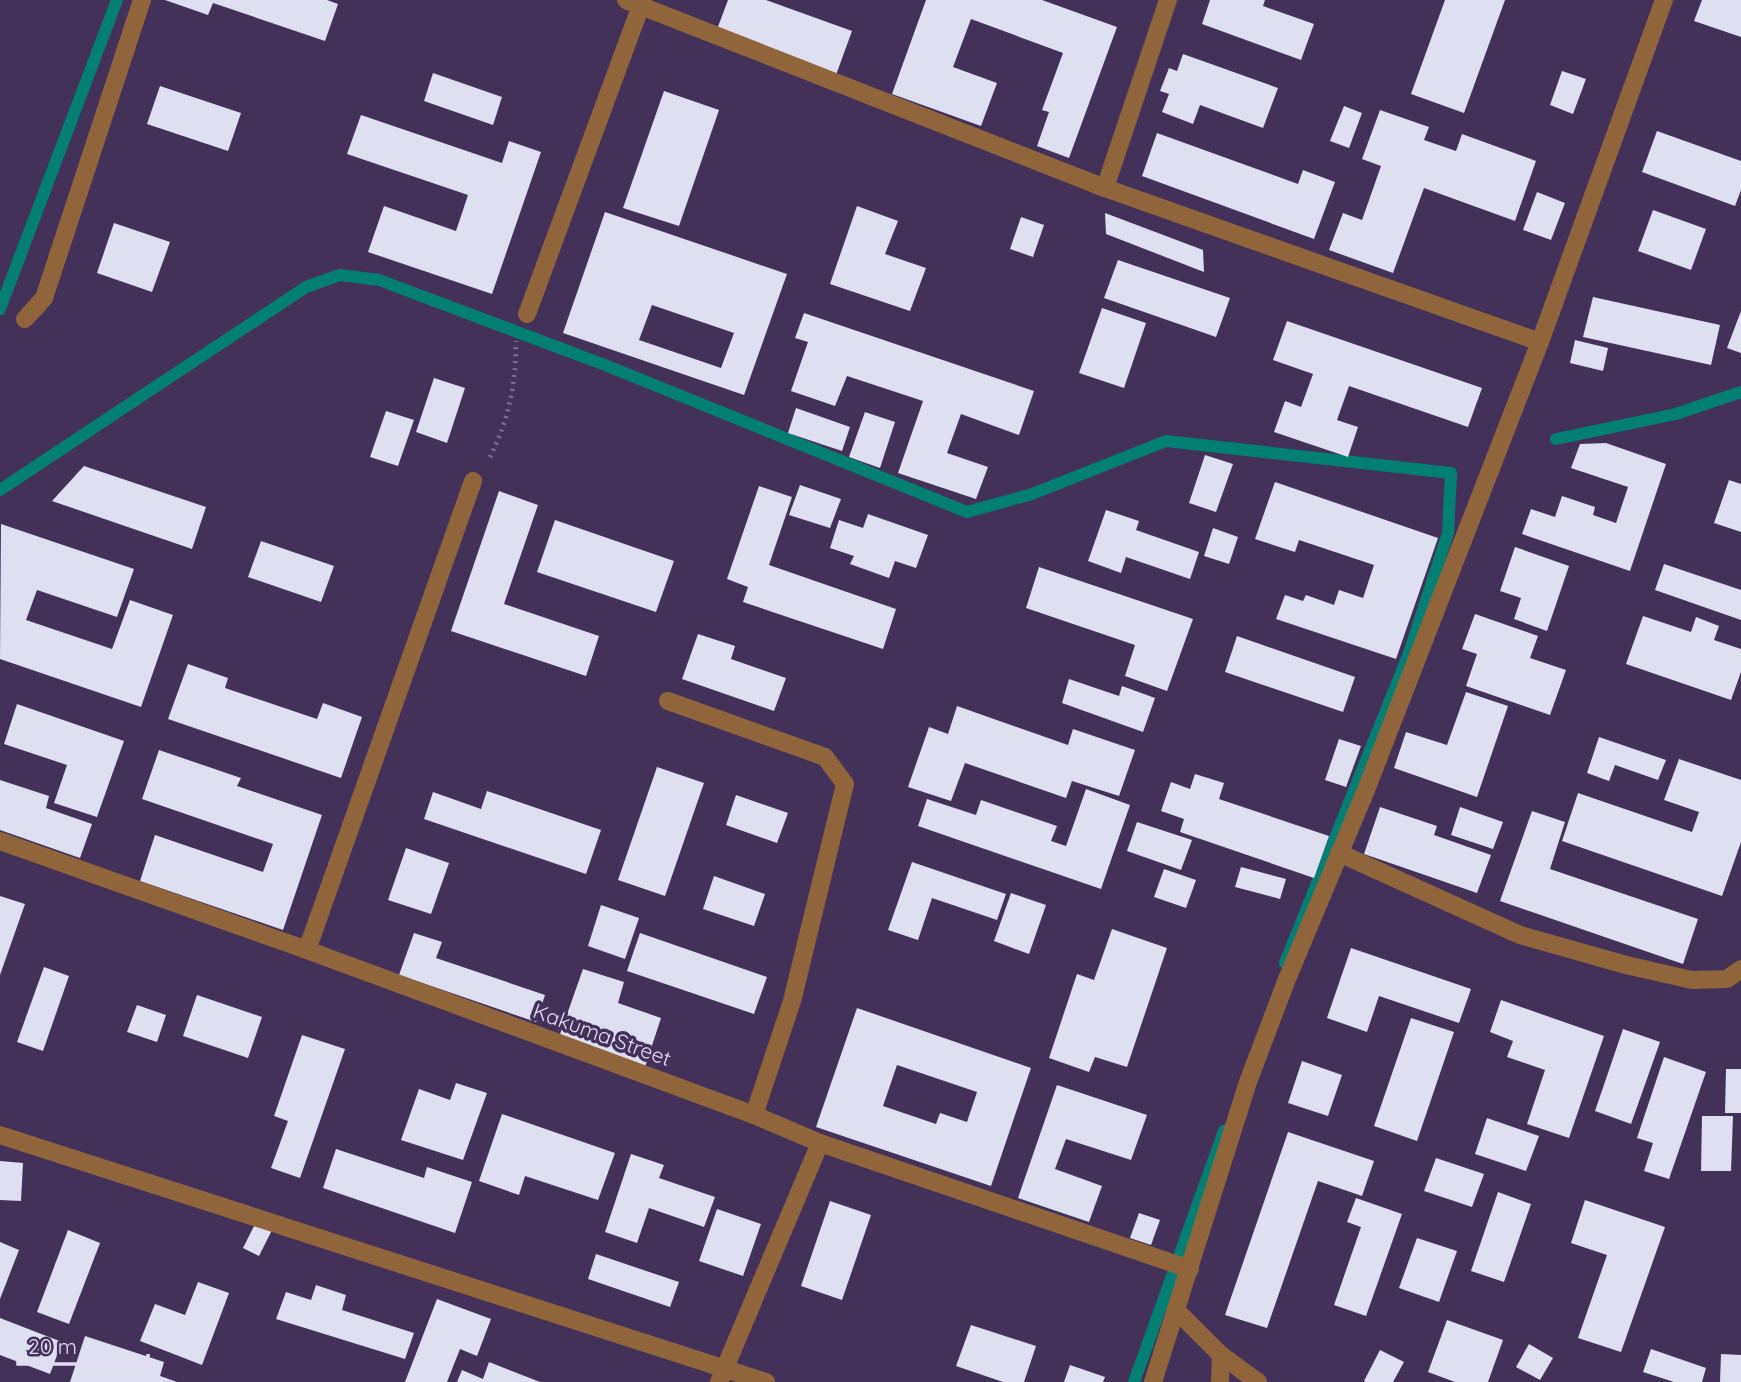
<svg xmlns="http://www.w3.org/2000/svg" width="1741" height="1382" font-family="Quicksand,sans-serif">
  <rect width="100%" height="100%" fill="#43315a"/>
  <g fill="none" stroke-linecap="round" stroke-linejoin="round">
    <g stroke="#027f73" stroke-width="12">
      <polyline points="0,309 117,0"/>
      <polyline points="1556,439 1676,414 1741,392"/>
      <polyline points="0,490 306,287 340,275 379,280 605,365 967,512 1032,494 1166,441 1451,473 1448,533 1409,653 1285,963"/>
      <polyline points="1134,1382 1224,1131"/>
    </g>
  </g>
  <g fill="#dedff1" fill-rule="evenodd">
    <polygon points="165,0 327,0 338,4 325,41 213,3 208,15"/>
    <polygon points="728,0 766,0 852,31 836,75 716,32"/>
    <polygon points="926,0 1042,0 1117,27 1069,158 1037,146 1049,112 1042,110 1063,53 971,19 953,67 997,83 981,126 892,94"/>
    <polygon points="1210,0 1265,0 1263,6 1314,24 1301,60 1202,24"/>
    <polygon points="1445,0 1505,0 1464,113 1411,94"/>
    <polygon points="1702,0 1741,0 1741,37 1694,21"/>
    <polygon points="1183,54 1278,88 1263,128 1200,105 1193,124 1162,112 1169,94 1160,91 1169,68 1177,71"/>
    <polygon points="1562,71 1586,79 1573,114 1550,105"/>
    <polygon points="433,73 502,97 493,125 424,101"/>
    <polygon points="160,86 241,113 228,151 147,124"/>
    <polygon points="664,91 719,110 679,226 623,208"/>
    <polygon points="1344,106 1362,113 1349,148 1330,141"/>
    <polygon points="1380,110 1429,127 1424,140 1456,151 1462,134 1536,161 1515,221 1424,188 1393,273 1329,250 1343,213 1362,220 1381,166 1362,159"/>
    <polygon points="361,115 502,163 509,141 541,152 492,294 368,252 384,206 456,231 468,195 347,154"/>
    <polygon points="1657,131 1741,161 1741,190 1735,206 1642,172"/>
    <polygon points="1157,133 1298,184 1303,170 1335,182 1314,239 1142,176"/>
    <polygon points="1537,192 1565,203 1551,240 1523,230"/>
    <polygon points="857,206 898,221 885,254 926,268 910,311 830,284"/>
    <polygon points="1653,210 1706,229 1691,270 1638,251"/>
    <path d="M605 212 787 274 744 395 563 333ZM652 305 734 333 721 368 639 340Z"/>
    <polygon points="1105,213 1203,250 1204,272 1106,234"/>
    <polygon points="1021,217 1044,225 1033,257 1010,249"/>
    <polygon points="114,223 170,242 152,292 97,273"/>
    <polygon points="1118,260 1230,298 1216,337 1104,298"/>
    <polygon points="1593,297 1720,325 1711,365 1583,337"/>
    <polygon points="1102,308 1146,323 1124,388 1079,373"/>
    <polygon points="1741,311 1741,353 1727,348"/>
    <polygon points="804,313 1034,391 1019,435 961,414 947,453 988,467 976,499 898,473 923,401 847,376 835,406 791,391 808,342 795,338"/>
    <polygon points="1287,321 1482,388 1468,427 1349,386 1337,420 1358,427 1348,457 1274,432 1285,401 1301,407 1313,374 1273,360"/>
    <polygon points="1575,340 1608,348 1603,371 1570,363"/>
    <polygon points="434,378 465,388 447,443 416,432"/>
    <polygon points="796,408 850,427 842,451 788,433"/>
    <polygon points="386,411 414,420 398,466 370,457"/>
    <polygon points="865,412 895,422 880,468 849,457"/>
    <polygon points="1606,443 1666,464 1630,571 1522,534 1531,509 1555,517 1562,496 1595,507 1593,515 1616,523 1628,487 1571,468 1580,444"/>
    <polygon points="1205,455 1233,464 1216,512 1189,503"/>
    <polygon points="84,466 206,507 192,549 52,501"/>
    <polygon points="1729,480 1741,484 1741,532 1714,523"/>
    <polygon points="1275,482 1438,538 1396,659 1276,619 1285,595 1303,601 1306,595 1334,605 1339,590 1363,598 1374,565 1299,540 1295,552 1255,539"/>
    <polygon points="800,485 841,499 830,528 789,515"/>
    <polygon points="759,486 792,497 769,565 896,609 883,649 743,602 748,587 727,579"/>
    <polygon points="499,491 538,505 504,604 599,636 586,676 451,631"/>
    <polygon points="1106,510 1139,521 1136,530 1199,552 1190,579 1126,557 1121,573 1088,561"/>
    <polygon points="868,514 928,535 916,568 895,561 889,578 850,564 854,556 830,548 839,520 863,528"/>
    <polygon points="555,520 674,561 656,612 537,572"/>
    <polygon points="1,524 134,569 117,617 37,590 26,620 112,649 130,600 173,615 141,707 0,659"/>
    <polygon points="1213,528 1238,537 1229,564 1204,556"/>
    <polygon points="261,541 334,566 321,602 248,577"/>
    <polygon points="1515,547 1569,566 1547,631 1514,619 1521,598 1500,591"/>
    <polygon points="1664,564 1741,590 1741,620 1655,590"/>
    <polygon points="1039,567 1193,619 1167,691 1125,676 1135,645 1026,608"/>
    <polygon points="1475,614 1538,636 1530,658 1566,670 1550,715 1466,686 1477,654 1462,649"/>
    <polygon points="1643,616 1691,632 1696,617 1719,626 1714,640 1741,649 1741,672 1731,700 1626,664"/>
    <polygon points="698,634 735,646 731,659 786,678 774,711 682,679"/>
    <polygon points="1237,636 1355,677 1343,712 1225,672"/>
    <polygon points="188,664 228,678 225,688 317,719 323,703 362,717 341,778 168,719"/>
    <polygon points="1069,679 1119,696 1122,686 1155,698 1143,732 1062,703"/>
    <polygon points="1466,692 1508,706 1477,797 1394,768 1406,732 1447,745"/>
    <polygon points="17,704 124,741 97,817 54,803 67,765 4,744"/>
    <polygon points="957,706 1068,745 1073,729 1135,750 1119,796 1072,781 1066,798 965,763 951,801 908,787 929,727 948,734"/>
    <polygon points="1599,737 1666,760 1658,780 1615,765 1609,781 1587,773"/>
    <polygon points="1339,739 1361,746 1346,787 1325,780"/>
    <polygon points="159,750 241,778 237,786 322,815 283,930 140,881 155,835 263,872 273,844 142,799"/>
    <polygon points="1679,759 1741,780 1741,842 1722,896 1562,841 1578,793 1692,832 1699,812 1664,800"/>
    <polygon points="657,767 704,783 665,896 618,880"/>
    <polygon points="1195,774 1224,783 1219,799 1329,836 1314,878 1180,832 1184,819 1161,811 1171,782 1190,789"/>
    <polygon points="0,780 49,796 46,808 92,824 80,858 0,830"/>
    <polygon points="1086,789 1130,805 1101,889 918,826 927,799 976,815 981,800 1057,826 1051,841 1066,846"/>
    <polygon points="487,791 601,830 586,874 424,819 433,792 481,809"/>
    <polygon points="736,795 788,813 777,843 726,825"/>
    <polygon points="1380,807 1437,826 1434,835 1491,855 1477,893 1364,854"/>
    <polygon points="1460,807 1503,822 1493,849 1451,835"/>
    <polygon points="1532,811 1565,822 1550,869 1698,919 1683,964 1500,901"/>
    <polygon points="1137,822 1192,840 1181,870 1127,851"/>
    <polygon points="406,848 449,863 431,914 388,900"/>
    <polygon points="912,862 1006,894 997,920 932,898 918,940 888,930"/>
    <polygon points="1241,867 1286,879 1280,899 1235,887"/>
    <polygon points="1164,869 1196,880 1186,908 1154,897"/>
    <polygon points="714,876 765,894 754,926 703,909"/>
    <polygon points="1011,893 1046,905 1029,954 994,941"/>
    <polygon points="0,896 25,904 0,975"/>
    <polygon points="601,905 639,918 625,959 588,946"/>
    <polygon points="1112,929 1167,948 1127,1067 1095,1057 1089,1072 1049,1058 1077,974 1094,980"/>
    <polygon points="414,933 442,942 436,958 545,995 536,1022 399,975"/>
    <polygon points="640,933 767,977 754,1014 627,971"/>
    <polygon points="1351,948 1471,989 1459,1023 1379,996 1367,1032 1327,1018"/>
    <polygon points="44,967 69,976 43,1051 17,1042"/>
    <polygon points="583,969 624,982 618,1003 661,1018 645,1067 559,1037"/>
    <polygon points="197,995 262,1017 248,1058 183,1036"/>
    <polygon points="1501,1000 1604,1036 1569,1138 1527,1124 1545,1070 1507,1057 1513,1041 1490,1032"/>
    <polygon points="137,1005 166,1015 157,1042 127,1032"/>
    <path d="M857 1008 1031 1068 991 1186 816 1127ZM897 1065 977 1092 967 1122 940 1113 936 1124 883 1106Z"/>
    <polygon points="1411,1018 1454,1032 1417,1141 1374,1126"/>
    <polygon points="1623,1029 1660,1042 1631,1124 1595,1111"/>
    <polygon points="302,1035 345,1049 300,1178 271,1168 288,1121 274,1116"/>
    <polygon points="1664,1057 1706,1072 1669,1179 1644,1171 1653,1143 1637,1138"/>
    <polygon points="1302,1061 1342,1075 1328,1116 1288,1103"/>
    <polygon points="1726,1069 1741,1069 1741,1113 1725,1113"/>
    <polygon points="456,1083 487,1093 463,1160 401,1140 419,1089 450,1100"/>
    <polygon points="1057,1085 1147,1115 1131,1160 1066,1139 1055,1169 1102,1186 1089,1222 1018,1198"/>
    <polygon points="502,1114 615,1153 598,1200 525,1176 519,1195 479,1181"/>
    <polygon points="1702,1116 1733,1116 1731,1171 1701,1171"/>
    <polygon points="1487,1118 1539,1136 1526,1171 1475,1154"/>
    <polygon points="1288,1132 1374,1161 1362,1196 1318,1181 1267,1328 1225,1315"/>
    <polygon points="336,1149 424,1178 427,1167 472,1182 455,1233 323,1188"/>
    <polygon points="631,1154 664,1165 659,1178 715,1197 704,1227 649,1208 637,1243 605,1232"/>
    <polygon points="1436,1158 1484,1174 1472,1207 1424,1191"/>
    <polygon points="0,1161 23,1163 21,1201 0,1200"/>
    <polygon points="1498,1192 1531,1204 1504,1282 1471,1271"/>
    <polygon points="1356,1198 1402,1214 1366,1316 1334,1305 1361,1227 1347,1222"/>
    <polygon points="1585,1200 1665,1227 1621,1352 1578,1338 1607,1255 1571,1243"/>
    <polygon points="830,1201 871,1215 842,1300 801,1286"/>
    <polygon points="717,1209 761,1224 743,1276 699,1261"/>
    <polygon points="1139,1213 1160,1220 1151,1245 1130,1238"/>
    <polygon points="256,1222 272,1230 259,1256 243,1248"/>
    <polygon points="68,1230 100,1243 69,1324 37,1312"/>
    <polygon points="1417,1238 1457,1251 1439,1302 1399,1288"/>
    <polygon points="0,1242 19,1250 0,1299"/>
    <polygon points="596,1254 679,1282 670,1307 588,1279"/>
    <polygon points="198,1282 229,1293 202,1365 140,1341 155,1304 185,1315"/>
    <polygon points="316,1285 346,1295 342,1310 414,1333 405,1359 276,1319 286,1292 311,1300"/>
    <polygon points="437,1299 491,1319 477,1356 460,1349 447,1382 405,1382"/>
    <polygon points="0,1318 62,1342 50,1374 0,1355"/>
    <polygon points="1447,1320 1503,1340 1488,1382 1455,1382 1428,1372"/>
    <polygon points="971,1325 1036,1346 1024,1382 1003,1382 956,1366"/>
    <polygon points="85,1336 164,1362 160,1376 177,1382 70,1382"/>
    <polygon points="1529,1344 1553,1358 1540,1380 1516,1367"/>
    <polygon points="1651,1349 1706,1368 1702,1382 1674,1382 1643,1372"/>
    <polygon points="1380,1350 1404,1362 1393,1382 1366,1382 1364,1381"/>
    <polygon points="1721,1354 1741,1355 1741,1382 1720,1382"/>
    <polygon points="489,1362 540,1382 457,1382 462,1370 483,1379"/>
    <polygon points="1070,1365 1105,1377 1103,1382 1064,1382"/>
  </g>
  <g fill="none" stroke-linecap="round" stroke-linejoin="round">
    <path stroke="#7f7093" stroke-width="4.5" stroke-dasharray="2 5" stroke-linecap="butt" d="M490 457C509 419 516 383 516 341"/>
    <g stroke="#91653b" stroke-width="18">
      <polyline points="626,0 1105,188 1540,342"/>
      <polyline points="1105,188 1168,0"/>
      <polyline points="527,314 643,0"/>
      <polyline points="25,319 44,298 142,0"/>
      <polyline points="668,701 825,757 845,784 792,1001 754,1115"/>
      <polyline points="0,841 307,950 754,1115 820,1143 1190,1269"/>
      <polyline points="1339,853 1520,935 1626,965 1692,980 1727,979 1741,969"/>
      <polyline points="307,950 473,481"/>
      <polyline points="0,1135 766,1382"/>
      <polyline points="1176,1310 1221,1355 1258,1382"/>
      <polyline points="719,1382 820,1143"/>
      <polyline points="1153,1382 1248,1082 1287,979 1366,790 1540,342 1664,0"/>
      <polyline points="1220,1382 1221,1355"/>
    </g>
  </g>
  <g text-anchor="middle" stroke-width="7" stroke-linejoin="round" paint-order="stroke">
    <g font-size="21" fill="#e4daf3" stroke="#43315a">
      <text transform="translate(602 1035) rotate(20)" y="7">Kakuma Street</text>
    </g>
  </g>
  <path d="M18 1354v10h130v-10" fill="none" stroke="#e4daf3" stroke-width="3.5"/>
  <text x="28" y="1354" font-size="21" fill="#e4daf3" stroke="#43315a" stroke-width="5" paint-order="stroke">20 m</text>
</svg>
